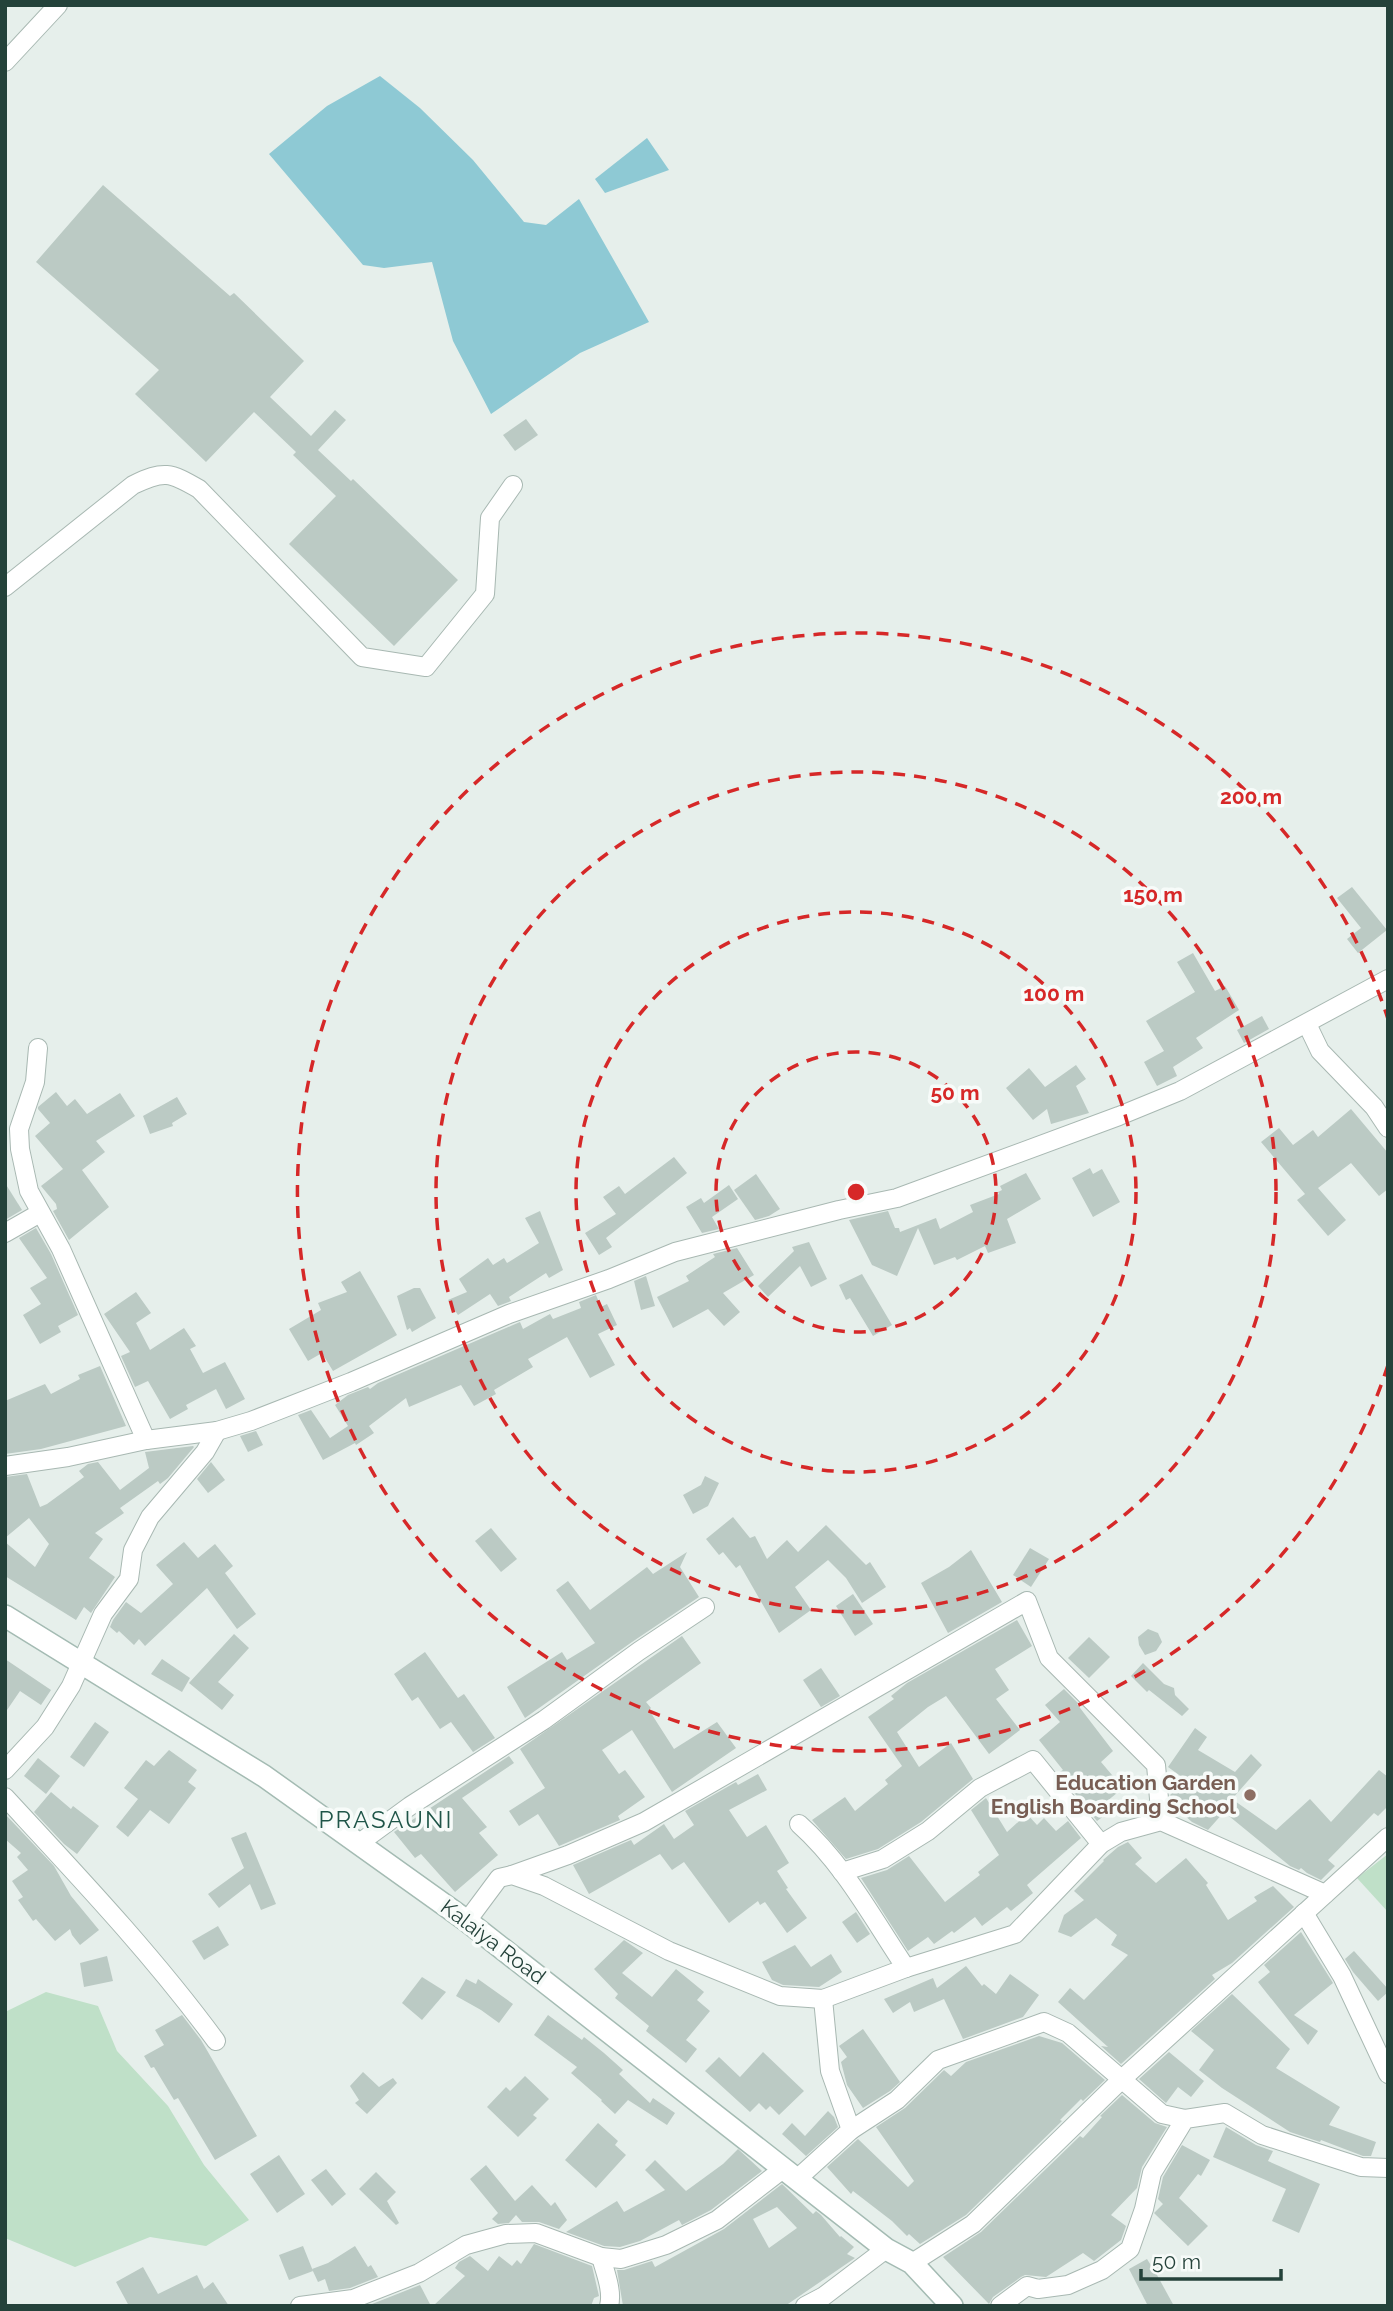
<svg xmlns="http://www.w3.org/2000/svg" width="1393" height="2311" font-family="Raleway,sans-serif">
  <rect width="100%" height="100%" fill="#e6efeb"/>
  <g fill="#bfe0c8">
    <polygon points="1388,1854 1388,1912 1357,1878"/>
    <polygon points="46,1992 98,2006 117,2051 168,2106 204,2165 249,2220 206,2246 150,2237 75,2267 5,2238 5,2012"/>
  </g>
  <g fill="#8ec9d4">
    <polygon points="380,76 420,108 473,160 524,222 546,225 579,199 649,322 580,353 491,414 453,341 432,262 384,268 363,265 269,154 327,106"/>
    <polygon points="647,138 669,170 605,193 595,179"/>
  </g>
  <g fill="#bbcac4" fill-rule="evenodd">
    <polygon points="103,185 230,296 234,293 304,361 270,397 311,436 335,410 346,420 318,450 351,481 353,479 458,580 394,646 289,544 336,496 293,455 296,452 254,412 206,462 135,394 159,370 36,262"/>
    <polygon points="526,419 538,435 515,451 503,435"/>
    <polygon points="1352,887 1387,930 1358,953 1347,939 1361,928 1337,898"/>
    <polygon points="1193,953 1215,991 1225,986 1239,1010 1196,1038 1203,1048 1173,1067 1177,1076 1157,1086 1144,1062 1164,1051 1146,1021 1195,992 1177,962"/>
    <polygon points="1262,1016 1269,1029 1244,1043 1237,1030"/>
    <polygon points="1076,1065 1086,1079 1076,1086 1089,1113 1051,1124 1047,1109 1033,1120 1006,1088 1029,1068 1045,1087"/>
    <polygon points="56,1092 67,1106 75,1099 87,1114 120,1093 135,1116 96,1141 105,1152 82,1170 109,1207 69,1240 53,1211 57,1209 56,1204 41,1186 63,1169 35,1136 50,1123 38,1109 38,1107"/>
    <polygon points="177,1097 187,1114 172,1123 173,1126 150,1134 143,1116"/>
    <polygon points="1351,1109 1388,1153 1388,1189 1379,1196 1351,1163 1318,1188 1346,1220 1328,1236 1297,1200 1305,1194 1261,1142 1279,1128 1293,1145 1313,1130 1318,1137"/>
    <polygon points="674,1157 687,1173 606,1238 612,1247 599,1255 585,1233 616,1214 603,1197 619,1186 625,1194"/>
    <polygon points="1090,1168 1093,1174 1102,1169 1120,1202 1093,1217 1072,1178"/>
    <polygon points="1026,1173 1041,1199 1007,1219 1016,1243 988,1253 985,1246 957,1260 955,1257 934,1265 918,1228 897,1276 872,1265 849,1220 888,1211 895,1228 899,1228 900,1232 936,1218 940,1229 973,1212 970,1205 999,1194 998,1192 1002,1190 1000,1186"/>
    <polygon points="756,1174 780,1209 769,1216 755,1220 734,1190"/>
    <polygon points="5,1183 22,1210 5,1220"/>
    <polygon points="729,1185 738,1199 712,1217 719,1229 702,1233 686,1207 701,1198 704,1203"/>
    <polygon points="540,1211 563,1270 549,1278 546,1273 509,1297 511,1301 498,1306 490,1294 458,1315 448,1300 467,1292 459,1279 488,1258 493,1265 504,1258 507,1263 539,1243 525,1218"/>
    <polygon points="36,1228 51,1254 78,1315 58,1326 61,1332 40,1344 23,1315 41,1304 30,1288 47,1278 19,1238"/>
    <polygon points="809,1242 827,1279 811,1287 800,1266 768,1297 758,1286 794,1251 792,1247"/>
    <polygon points="737,1248 754,1275 723,1293 740,1312 724,1326 708,1309 673,1328 657,1297 689,1281 686,1276 715,1257 713,1254"/>
    <polygon points="360,1271 397,1335 333,1371 322,1353 308,1361 289,1329 321,1310 318,1303 347,1292 341,1282"/>
    <polygon points="862,1274 892,1325 873,1336 850,1298 846,1300 839,1285"/>
    <polygon points="646,1276 655,1306 641,1310 634,1281"/>
    <polygon points="414,1288 420,1288 436,1318 412,1332 410,1328 407,1330 397,1296"/>
    <polygon points="136,1292 151,1313 136,1323 150,1350 184,1328 196,1346 190,1349 203,1373 225,1362 245,1399 226,1409 216,1389 186,1405 188,1409 170,1419 148,1381 135,1387 121,1356 130,1352 104,1314"/>
    <polygon points="596,1295 601,1307 607,1304 617,1325 598,1334 615,1365 590,1378 567,1337 528,1359 533,1367 494,1390 496,1394 474,1406 461,1385 409,1407 406,1398 369,1426 374,1433 356,1445 355,1443 323,1460 298,1415 311,1410 330,1438 348,1426 335,1405 348,1395 368,1387 370,1389 378,1383 513,1325 520,1322 523,1329 550,1314 553,1319 581,1308 579,1302"/>
    <polygon points="100,1366 126,1426 41,1449 5,1454 5,1401 45,1384 51,1394 80,1379 78,1375"/>
    <polygon points="256,1431 263,1445 248,1452 240,1436"/>
    <polygon points="193,1446 194,1447 168,1478 160,1484 158,1481 120,1508 124,1513 95,1533 103,1539 89,1558 115,1577 91,1613 84,1607 76,1620 5,1576 5,1542 35,1567 49,1544 29,1518 5,1538 5,1477 27,1474 40,1507 47,1504 84,1477 79,1471 88,1464 98,1462 120,1490 149,1468 145,1452"/>
    <polygon points="211,1462 225,1480 208,1493 197,1479"/>
    <polygon points="705,1476 719,1483 708,1506 693,1514 683,1495 701,1485"/>
    <polygon points="733,1517 750,1538 755,1536 767,1559 787,1540 798,1552 826,1525 866,1565 870,1562 886,1587 862,1603 846,1578 828,1560 795,1587 811,1610 779,1633 740,1565 736,1568 723,1552 719,1555 706,1539"/>
    <polygon points="491,1528 517,1559 501,1572 475,1541"/>
    <polygon points="184,1542 198,1558 215,1544 233,1566 225,1573 256,1614 237,1629 207,1588 145,1646 139,1639 134,1645 119,1631 117,1633 110,1627 113,1620 126,1602 141,1613 173,1584 156,1565"/>
    <polygon points="1030,1548 1049,1559 1031,1587 1013,1575"/>
    <polygon points="971,1550 1002,1602 948,1633 921,1583 949,1567"/>
    <polygon points="687,1552 680,1567 699,1597 632,1642 525,1718 507,1687 562,1652 567,1660 595,1643 556,1590 568,1581 590,1610 647,1567 653,1574"/>
    <polygon points="853,1594 873,1624 855,1636 836,1606"/>
    <polygon points="1017,1620 1032,1646 995,1669 1009,1690 996,1699 1020,1730 989,1754 946,1696 928,1707 897,1732 919,1767 951,1743 973,1779 921,1822 878,1849 846,1859 812,1820 845,1797 855,1811 888,1784 885,1780 902,1766 868,1717 894,1699 891,1696 907,1683"/>
    <polygon points="1148,1629 1158,1633 1162,1642 1156,1651 1145,1655 1139,1645 1138,1637"/>
    <polygon points="234,1634 249,1648 218,1682 234,1695 222,1710 189,1683"/>
    <polygon points="682,1636 701,1663 646,1702 651,1708 649,1710 674,1749 717,1722 736,1748 672,1792 632,1730 602,1750 619,1774 625,1770 645,1797 618,1816 620,1820 559,1846 538,1814 519,1826 509,1811 545,1788 520,1749"/>
    <polygon points="1089,1637 1110,1657 1089,1678 1068,1658"/>
    <polygon points="425,1652 458,1698 464,1694 495,1738 473,1752 451,1722 440,1729 418,1697 412,1701 394,1674"/>
    <polygon points="5,1659 51,1690 41,1705 20,1691 5,1713"/>
    <polygon points="162,1659 190,1678 182,1692 151,1674"/>
    <polygon points="1143,1663 1164,1684 1174,1688 1175,1695 1189,1709 1182,1716 1149,1690 1147,1692 1131,1676"/>
    <polygon points="821,1668 840,1696 821,1707 803,1680"/>
    <polygon points="1064,1689 1078,1703 1077,1704 1113,1751 1101,1762 1123,1788 1106,1802 1112,1810 1097,1821 1058,1773 1063,1770 1039,1740 1060,1722 1045,1705"/>
    <polygon points="95,1722 109,1732 84,1767 70,1757"/>
    <polygon points="1195,1728 1207,1737 1198,1750 1235,1772 1251,1754 1262,1765 1232,1799 1276,1830 1310,1799 1331,1822 1379,1770 1388,1777 1388,1806 1378,1816 1374,1813 1328,1860 1335,1866 1321,1880 1307,1873 1301,1868 1299,1870 1290,1866 1224,1812 1208,1830 1192,1822 1184,1815 1186,1813 1170,1795 1186,1780 1168,1767"/>
    <polygon points="169,1750 197,1770 188,1782 196,1788 169,1824 150,1810 128,1837 116,1827 138,1799 124,1788 146,1760 154,1766"/>
    <polygon points="509,1756 514,1763 462,1798 487,1827 479,1833 498,1855 455,1892 421,1854 415,1858 394,1832"/>
    <polygon points="38,1758 60,1776 46,1794 24,1776"/>
    <polygon points="758,1774 767,1790 729,1810 747,1837 766,1825 789,1863 777,1871 788,1888 786,1889 807,1918 787,1933 765,1902 760,1905 758,1901 729,1923 684,1862 672,1870 660,1854 589,1894 573,1865 631,1840 634,1845 664,1824 674,1839 694,1825 685,1811 736,1782 738,1785"/>
    <polygon points="51,1792 71,1809 73,1806 99,1826 77,1854 64,1844 34,1812"/>
    <polygon points="986,1798 1007,1832 1027,1814 1037,1825 1044,1818 1056,1831 1068,1821 1081,1838 1027,1885 1033,1893 1011,1911 1007,1907 982,1926 975,1917 954,1933 952,1931 934,1944 928,1937 908,1951 861,1878 887,1870 909,1856 945,1902 980,1875 978,1872 999,1855 971,1810"/>
    <polygon points="5,1814 54,1866 71,1896 99,1930 80,1945 72,1935 70,1929 55,1941 36,1919 33,1921 18,1900 23,1897 12,1881 28,1870 17,1857 21,1853 5,1839"/>
    <polygon points="246,1832 276,1904 261,1910 250,1884 219,1908 208,1894 244,1868 231,1838"/>
    <polygon points="1128,1842 1142,1858 1135,1864 1156,1883 1186,1858 1208,1883 1206,1885 1228,1920 1257,1901 1254,1897 1273,1886 1294,1907 1232,1963 1212,1975 1215,1979 1121,2064 1101,2046 1108,2047 1058,2002 1070,1988 1084,2000 1128,1955 1111,1945 1117,1935 1096,1918 1071,1937 1058,1932 1064,1915 1084,1900 1074,1891 1104,1861 1103,1860 1118,1847"/>
    <polygon points="856,1912 870,1934 857,1943 842,1922"/>
    <polygon points="218,1926 229,1945 204,1960 192,1941"/>
    <polygon points="1301,1932 1333,1983 1294,2015 1318,2031 1308,2045 1258,1982 1270,1972 1264,1965"/>
    <polygon points="624,1940 643,1953 622,1973 652,1997 676,1969 704,1992 697,2000 710,2011 686,2040 697,2049 686,2063 646,2031 649,2026 615,1998 618,1994 594,1969"/>
    <polygon points="795,1945 811,1967 831,1954 842,1972 819,1987 783,1985 772,1980 762,1962"/>
    <polygon points="1354,1951 1388,1989 1388,1992 1378,2001 1353,1972 1345,1959"/>
    <polygon points="107,1956 113,1981 84,1987 80,1963"/>
    <polygon points="966,1966 982,1986 984,1984 996,1994 1010,1974 1039,1995 1023,2017 963,2039 944,1999 914,2012 910,2002 893,2013 884,1999 933,1978 937,1988"/>
    <polygon points="422,1977 446,1992 422,2020 402,2003"/>
    <polygon points="466,1979 476,1984 478,1979 513,2004 499,2023 481,2010 456,1996"/>
    <polygon points="1232,1994 1290,2049 1276,2068 1340,2107 1329,2125 1376,2142 1371,2156 1363,2156 1321,2140 1320,2142 1290,2132 1222,2088 1199,2070 1214,2050 1191,2031"/>
    <polygon points="182,2015 201,2040 257,2136 215,2160 178,2098 174,2100 154,2067 151,2068 144,2056 164,2045 155,2030"/>
    <polygon points="548,2015 582,2040 584,2037 604,2053 623,2070 619,2074 650,2103 653,2098 675,2113 667,2125 628,2100 615,2114 601,2101 602,2100 571,2073 577,2067 534,2035"/>
    <polygon points="863,2029 900,2082 890,2091 863,2108 847,2085 841,2062 847,2057 839,2046"/>
    <polygon points="1039,2036 1062,2043 1105,2080 1083,2101 1081,2099 1060,2120 1062,2121 966,2215 920,2244 909,2234 907,2236 892,2221 853,2191 851,2194 827,2167 858,2139 908,2187 914,2181 876,2127 905,2108 944,2070 951,2076 966,2062"/>
    <polygon points="763,2052 804,2091 779,2115 770,2106 766,2110 759,2103 750,2112 705,2071 719,2057 740,2077"/>
    <polygon points="1169,2052 1204,2081 1191,2097 1178,2087 1166,2103 1139,2079"/>
    <polygon points="363,2072 379,2087 393,2078 397,2083 367,2114 355,2103 359,2100 350,2086"/>
    <polygon points="525,2076 549,2099 533,2115 537,2118 518,2137 487,2107 506,2087 510,2091"/>
    <polygon points="1122,2095 1155,2123 1167,2127 1142,2167 1137,2188 1111,2215 1126,2226 1121,2240 1094,2261 1083,2253 1046,2277 1025,2275 1021,2277 993,2297 989,2304 943,2257 981,2232 1080,2136 1083,2138 1102,2117 1100,2116"/>
    <polygon points="828,2111 834,2117 838,2127 806,2156 782,2134 792,2123 805,2136"/>
    <polygon points="598,2123 618,2141 615,2145 626,2155 596,2188 565,2160"/>
    <polygon points="1226,2127 1256,2145 1273,2151 1268,2161 1320,2184 1299,2233 1272,2221 1286,2189 1213,2157"/>
    <polygon points="1182,2145 1210,2160 1201,2176 1198,2174 1179,2198 1208,2226 1188,2246 1154,2213 1163,2204 1158,2199 1163,2177"/>
    <polygon points="738,2149 762,2171 711,2210 682,2225 679,2220 640,2241 620,2247 604,2246 566,2232 617,2201 624,2212 665,2190 645,2170 655,2160 686,2191 723,2164"/>
    <polygon points="279,2155 305,2194 277,2213 250,2174"/>
    <polygon points="486,2165 515,2201 532,2185 551,2206 555,2202 567,2220 559,2229 539,2222 522,2222 516,2215 509,2223 498,2224 492,2219 498,2213 470,2179"/>
    <polygon points="326,2169 346,2194 332,2206 311,2180"/>
    <polygon points="376,2172 396,2192 387,2201 399,2223 396,2225 359,2189"/>
    <path d="M782 2184 813 2214 816 2211 821 2215 840 2237 841 2236 854 2247 847 2254 855 2258 785 2306H623L617 2270H624L652 2261 655 2267 724 2229ZM777 2207 797 2228 769 2248 753 2219Z"/>
    <polygon points="534,2244 592,2266 599,2296 594,2298 591,2306 433,2306 465,2276 455,2268 459,2262 470,2256 488,2271 499,2256 512,2266 517,2260 521,2264"/>
    <polygon points="303,2246 313,2271 289,2280 279,2255"/>
    <polygon points="355,2246 368,2267 371,2265 378,2277 350,2288 329,2291 325,2279 318,2282 312,2269 328,2263"/>
    <polygon points="1147,2259 1157,2275 1174,2306 1148,2306 1129,2269"/>
    <polygon points="143,2267 158,2294 197,2275 204,2289 213,2282 229,2306 129,2306 116,2282"/>
    <polygon points="420,2285 431,2306 367,2306"/>
  </g>
  <g fill="none" stroke-linecap="round" stroke-linejoin="round">
    <g stroke="#a8b8b2" stroke-width="20">
      <g id="street">
        <polyline points="5,62 58,5"/>
        <path d="M5 587 133 485C164 470 170 472 199 489L362 657 426 667 485 594 490 518 513 485"/>
        <polyline points="1307,1024 1320,1051 1374,1107 1388,1128"/>
        <polyline points="38,1048 35,1082 19,1129 20,1149 29,1191 61,1249 146,1440"/>
        <polyline points="5,1233 40,1213"/>
        <polyline points="5,1466 68,1457 146,1440 217,1431 251,1421 351,1382 509,1314 609,1279 675,1252 839,1210 897,1198 1119,1116 1180,1091 1388,979"/>
        <polyline points="5,1770 45,1727 71,1686 103,1614 129,1579 133,1550 150,1517 205,1452 217,1431"/>
        <path d="M5 1797C78 1876 152 1954 216 2041"/>
        <path d="M799 1824C844 1864 873 1919 906 1968"/>
        <polyline points="358,1844 410,1806 544,1720 639,1651 705,1607"/>
        <polyline points="842,1872 883,1859 928,1831 980,1788 1033,1760 1101,1844"/>
        <polyline points="512,1875 568,1855 644,1822 1027,1601 1049,1658 1156,1765 1161,1821"/>
        <polyline points="1304,1913 1342,1976 1388,2074"/>
        <polyline points="467,1921 499,1878 512,1875 544,1886 669,1951 780,1996 823,1999 906,1968 1015,1934 1101,1844 1121,1832 1161,1821 1325,1894"/>
        <polyline points="851,2130 897,2100 938,2060 1044,2022 1068,2033 1162,2114 1185,2119"/>
        <polyline points="797,2179 851,2130 830,2071 823,1999"/>
        <path d="M601 2257C605 2272 613 2291 609 2306"/>
        <polyline points="912,2263 973,2224 1122,2079 1388,1837"/>
        <polyline points="300,2306 353,2299 419,2273 466,2245 506,2234 536,2233 601,2257 621,2259 666,2245 717,2220 783,2169"/>
        <polyline points="805,2306 824,2296 886,2249"/>
        <polyline points="1000,2306 1027,2286 1038,2289 1068,2285 1102,2270 1130,2249 1144,2209 1152,2173 1185,2119 1225,2113 1262,2135 1361,2167 1388,2168"/>
      </g>
    </g>
    <g stroke="#a4bbb3" stroke-width="24">
      <polyline id="secondary" points="5,1616 264,1776 467,1921 886,2249 912,2263 952,2306"/>
    </g>
    <use href="#street" stroke="#fff" stroke-width="18"/>
    <use href="#secondary" stroke="#fff" stroke-width="21"/>
  </g>
  <g fill="none" stroke="#d62828" stroke-width="3.5" stroke-dasharray="12 9">
    <circle cx="856" cy="1192" r="140"/>
    <circle cx="856" cy="1192" r="280"/>
    <circle cx="856" cy="1192" r="420"/>
    <path d="M1388 1365A559 559 0 1 1 1388 1019"/>
  </g>
  <circle fill="#8d6e63" stroke="#f7fbf9" stroke-width="2.5" cx="1250" cy="1795" r="7"/>
  <g text-anchor="middle" stroke-width="7" stroke-linejoin="round" paint-order="stroke">
    <g font-size="21" font-weight="bold" fill="#785e54" stroke="#f7fbf9" text-anchor="end">
      <text x="1236" y="1790">Education Garden<tspan x="1236" dy="24">English Boarding School</tspan></text>
    </g>
    <g font-size="21" fill="#24423a" stroke="#f7fbf9">
      <text transform="translate(493 1942) rotate(37)" y="7">Kalaiya Road</text>
    </g>
    <g font-size="24" letter-spacing="2" fill="#1f5548" stroke="#f7fbf9">
      <text x="386" y="1828">PRASAUNI</text>
    </g>
  </g>
  <circle cx="856" cy="1192" r="10" fill="#d62828" stroke="#f7fbf9" stroke-width="3.5"/>
  <g font-size="21" text-anchor="middle" font-weight="bold" fill="#d62828" stroke="#f7fbf9" stroke-width="7" stroke-linejoin="round" paint-order="stroke">
    <text x="1251" y="804">200 m</text>
    <text x="1153" y="902">150 m</text>
    <text x="1054" y="1001">100 m</text>
    <text x="955" y="1100">50 m</text>
  </g>
  <rect width="1393" height="2311" fill="none" stroke="#24423a" stroke-width="14"/>
  <path d="M1141 2269v10h140v-10" fill="none" stroke="#24423a" stroke-width="3.5"/>
  <text x="1152" y="2269" font-size="21" fill="#24423a" stroke="#f7fbf9" stroke-width="5" paint-order="stroke">50 m</text>
</svg>
